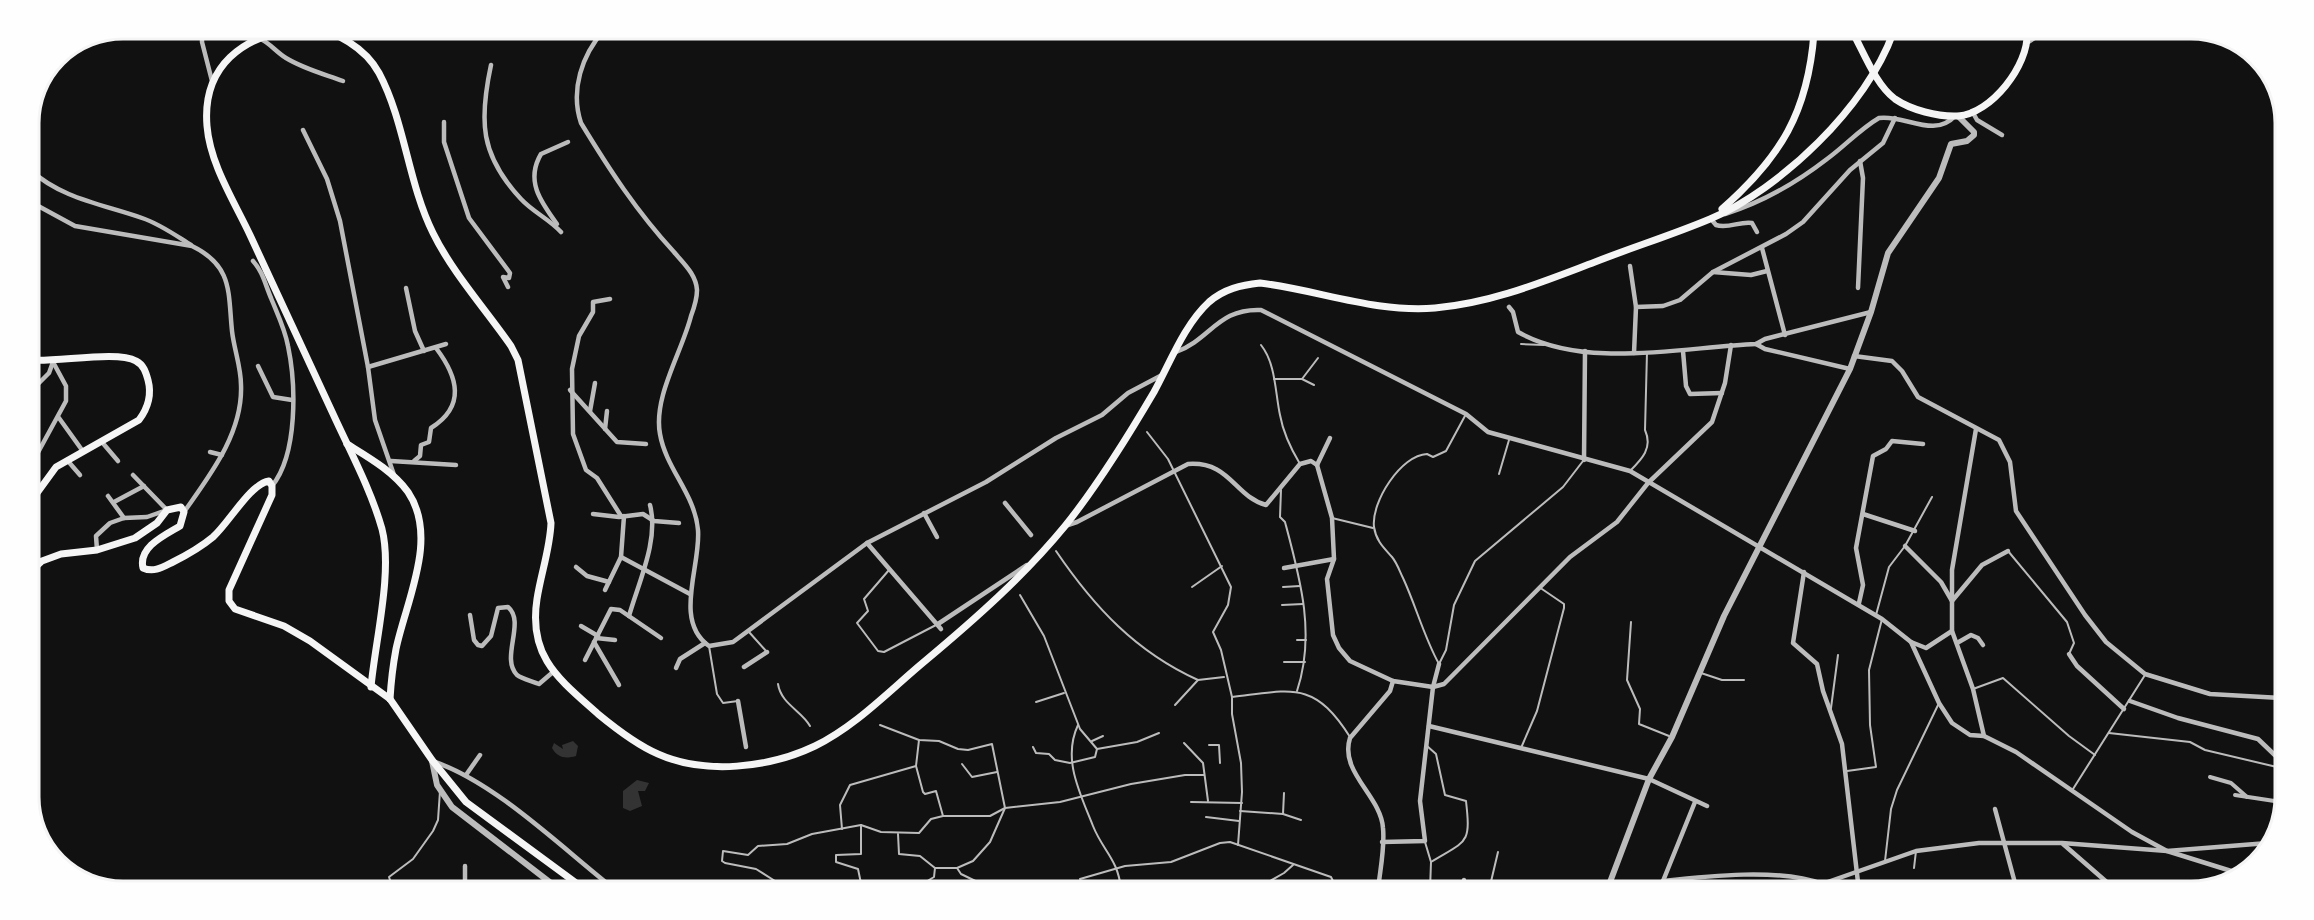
<svg xmlns="http://www.w3.org/2000/svg" width="2314" height="920" font-family="Barlow,sans-serif">
  <rect width="100%" height="100%" fill="#111"/>
  <g fill="#333">
    <path d="M573 741 578 746 576 756C565 759 558 758 552 748L554 743 563 749 562 745Z"/>
    <polygon points="637,780 649,783 645,791 638,791 642,806 630,811 623,808 623,791"/>
  </g>
  <g fill="none" stroke-linecap="round" stroke-linejoin="round">
    <g stroke="#bcbcbc" stroke-width="2">
      <polyline points="1521,344 1544,345"/>
      <path d="M1261 345C1276 364 1275 392 1280 415 1283 432 1291 449 1300 464"/>
      <polyline points="1274,379 1302,379 1318,358"/>
      <polyline points="1302,379 1314,385"/>
      <polyline points="1147,432 1168,459 1231,587 1228,605 1213,632 1221,650 1232,697 1232,714 1241,763 1242,792 1238,845"/>
      <path d="M1630 471C1642 459 1653 448 1645 430L1647 352"/>
      <polyline points="1499,474 1509,440"/>
      <path d="M1281 490 1280 517 1285 522C1300 578 1316 634 1297 691"/>
      <polyline points="1332,518 1373,528"/>
      <path d="M1056 551C1094 607 1136 652 1198 680"/>
      <polyline points="2008,551 2067,622 2074,643 2069,654"/>
      <polyline points="889,570 864,599 868,611 857,623 878,651 884,652 936,625"/>
      <polyline points="1192,587 1222,566"/>
      <polyline points="1283,587 1300,586"/>
      <polyline points="1020,595 1044,636 1080,729 1097,749"/>
      <polyline points="1282,605 1303,604"/>
      <polyline points="1876,615 1889,567 1905,546 1932,497"/>
      <polyline points="1631,622 1627,680 1640,709 1639,724 1669,736"/>
      <polyline points="749,632 767,652"/>
      <polyline points="1297,640 1306,640"/>
      <polyline points="709,646 717,694 723,703 738,701"/>
      <polyline points="1284,662 1305,662"/>
      <path d="M1439 664C1424 637 1416 606 1403 578 1400 572 1397 563 1392 557 1384 548 1376 541 1374 527 1371 502 1401 455 1427 454L1433 457 1446 451 1466 414"/>
      <polyline points="1439,664 1446,650 1454,605 1475,561 1563,487 1583,461"/>
      <polyline points="1701,673 1722,680 1744,680"/>
      <path d="M778 684C781 704 802 711 810 726"/>
      <polyline points="1973,689 2003,678 2069,736 2095,755"/>
      <path d="M1232 697C1292 690 1314 680 1350 737"/>
      <polyline points="1036,702 1064,693"/>
      <polyline points="1175,705 1198,680 1224,677"/>
      <polyline points="1831,708 1838,655"/>
      <polyline points="880,725 919,740 939,741 958,749 968,750 992,744 1005,808 990,842 973,861 957,868 935,868 920,856 899,854 898,834"/>
      <path d="M1078 725C1062 759 1080 793 1093 826 1103 851 1118 859 1121 889"/>
      <polyline points="2109,733 2190,742 2205,750 2281,768"/>
      <polyline points="919,740 916,766 923,792 925,794 936,791 943,816"/>
      <polyline points="1092,741 1103,736"/>
      <polyline points="1184,743 1203,763 1208,801"/>
      <polyline points="1209,745 1219,745 1220,763"/>
      <path d="M1427 746 1436 754 1445 795 1466 801C1471 845 1467 840 1431 862"/>
      <polyline points="1033,747 1036,753 1049,754 1055,760 1070,763 1095,757 1097,749 1137,742 1159,733"/>
      <polyline points="1521,748 1537,711 1564,608 1564,604 1539,587"/>
      <polyline points="962,764 972,777 997,772"/>
      <polyline points="1847,771 1876,767 1870,725 1869,670 1882,619"/>
      <polyline points="2073,789 2145,675"/>
      <polyline points="1191,802 1242,803"/>
      <polyline points="1240,811 1283,814 1301,820"/>
      <polyline points="1283,814 1284,793"/>
      <polyline points="1206,817 1239,821"/>
      <polyline points="861,825 861,854 836,855 836,862 858,869 862,888"/>
      <polyline points="842,829 840,805 850,785 916,766"/>
      <polyline points="1425,842 1431,862 1430,890"/>
      <polyline points="1885,861 1891,809 1897,790 1939,703"/>
      <polyline points="957,868 961,874 992,889"/>
      <polyline points="1914,868 1916,851"/>
      <polyline points="1080,879 1125,866 1171,862 1220,843 1230,842 1331,877 1337,889"/>
      <polyline points="409,887 391,883 389,877 413,859 433,831 438,820 440,791"/>
      <polyline points="793,888 775,881 756,869 725,863 722,861 723,851 748,855 758,846 787,844 812,834 861,825 881,832 919,833 931,819 943,816 990,816 1005,808 1060,802 1131,784 1185,775 1204,775"/>
      <polyline points="923,888 924,883 934,877 935,868"/>
      <polyline points="1256,889 1284,873 1293,865"/>
      <polyline points="1489,890 1498,852"/>
    </g>
    <g stroke="#bcbcbc" stroke-width="4">
      <polyline points="2210,777 2231,783 2247,797"/>
      <polyline points="2235,795 2281,802"/>
    </g>
    <g stroke="#bcbcbc" stroke-width="4.5">
      <polyline points="171,29 202,31"/>
      <polyline points="202,29 202,42 212,81"/>
      <path d="M604 30C582 55 570 90 581 123 609 169 637 212 674 252 683 263 696 274 697 290 697 299 694 308 691 316 682 352 653 397 660 434 666 469 695 494 698 530 701 566 673 621 709 646L733 642 867 543 986 482 1056 438 1102 415 1128 393 1162 375"/>
      <path d="M259 38C270 43 276 52 286 58 304 69 324 74 343 81"/>
      <polyline points="2027,43 2042,33"/>
      <path d="M491 65C479 121 480 155 521 199 533 212 549 219 561 232"/>
      <polyline points="1972,111 1977,120 2002,135"/>
      <polyline points="444,122 444,142 469,218 510,273 509,278 503,277 508,287"/>
      <polyline points="303,130 327,179 340,221 368,367 375,420 394,475"/>
      <path d="M29 169C62 199 102 204 142 218 160 224 175 235 191 245"/>
      <path d="M29 201 75 226 192 246C233 266 228 292 232 331 234 349 241 367 241 385 243 433 210 475 184 512"/>
      <path d="M1725 214C1763 202 1796 183 1827 159 1845 146 1860 129 1879 118 1904 114 1934 139 1955 116"/>
      <path d="M1714 218 1711 219 1716 225C1728 229 1740 221 1752 223L1757 232"/>
      <path d="M557 224C541 202 525 181 541 154L568 142"/>
      <polyline points="1762,248 1785,335"/>
      <path d="M253 261C263 272 265 284 271 298 277 313 285 329 288 346 296 384 298 454 272 486"/>
      <polyline points="1630,266 1636,307 1634,353"/>
      <polyline points="1713,272 1751,275 1767,271"/>
      <polyline points="406,288 415,331 424,351"/>
      <polyline points="1858,288 1863,178 1860,161"/>
      <polyline points="610,299 593,302 593,312 579,336 572,369 573,434 586,470 597,478 621,516"/>
      <path d="M1509 307 1513 312 1518 332C1586 370 1682 347 1756 344L1765 339 1871 312"/>
      <polyline points="1636,307 1663,306 1680,300 1713,272 1786,234 1803,222 1850,170 1883,143 1895,118"/>
      <polyline points="1756,344 1765,349 1850,369"/>
      <polyline points="1683,351 1686,386 1690,394 1722,393"/>
      <path d="M1176 352C1211 339 1218 308 1261 310L1466 414 1488 432 1630 471 1882 619 1911 642 1939 703 1952 723 1970 735 1984 736 2016 752 2132 832 2167 851 2244 875"/>
      <polyline points="1854,356 1892,361 1902,371 1918,397 1999,440 2010,462 2016,511 2085,615 2106,642 2145,674 2210,694 2281,698"/>
      <polyline points="258,366 273,397 292,400"/>
      <polyline points="368,367 446,344"/>
      <polyline points="570,390 617,442 646,444"/>
      <polyline points="29,393 49,373 53,362"/>
      <polyline points="590,411 595,383"/>
      <polyline points="59,418 82,450"/>
      <polyline points="605,429 607,411"/>
      <polyline points="1976,429 1952,570 1952,631 1973,689 1984,736"/>
      <polyline points="101,441 118,461"/>
      <polyline points="210,452 222,455"/>
      <polyline points="67,460 80,475"/>
      <polyline points="1584,460 1585,351"/>
      <polyline points="391,461 456,465"/>
      <path d="M414 461 420 456 421 445 429 442 431 428C466 406 458 377 436 348"/>
      <polyline points="1317,465 1332,518 1334,559 1327,579 1333,635 1339,648 1350,661 1393,681 1433,687 1444,684 1570,557 1617,522 1648,483 1712,422 1725,383 1731,345"/>
      <polyline points="1317,465 1330,438"/>
      <polyline points="29,469 66,401 66,386 53,362"/>
      <polyline points="29,488 35,495"/>
      <polyline points="108,496 124,518"/>
      <polyline points="114,502 144,486"/>
      <polyline points="1005,503 1031,535"/>
      <polyline points="924,513 937,537"/>
      <polyline points="593,514 619,517 643,514 654,521 679,523"/>
      <polyline points="1863,514 1915,531"/>
      <path d="M1065 526 1077 522 1188 464C1230 461 1234 496 1266 505L1300 464 1311 461 1317 465"/>
      <polyline points="867,543 941,629"/>
      <polyline points="1905,546 1941,582 1952,601 1982,565 2008,551"/>
      <polyline points="97,550 96,536 110,523 124,518 147,517 167,510 133,475"/>
      <polyline points="621,557 690,594"/>
      <polyline points="576,567 587,576 609,582"/>
      <polyline points="1284,568 1334,559"/>
      <polyline points="1804,572 1793,643 1817,664 1823,691 1842,744 1859,891"/>
      <polyline points="605,590 621,557 624,516"/>
      <polyline points="1859,603 1863,585 1856,548 1873,456 1886,449 1892,441 1923,444"/>
      <path d="M470 615 474 640 478 645 482 646 491 636 498 608 508 607C526 622 500 658 517 675 522 679 532 681 539 684L553 672"/>
      <path d="M629 616C639 581 659 540 650 505"/>
      <polyline points="938,624 1027,565"/>
      <polyline points="581,626 598,636"/>
      <polyline points="596,638 615,640"/>
      <polyline points="594,642 619,685"/>
      <polyline points="1911,642 1926,648 1952,631"/>
      <polyline points="1957,643 1971,635 1978,638 1983,645"/>
      <polyline points="2069,654 2077,666 2124,709"/>
      <polyline points="585,660 611,609 620,610 661,638"/>
      <polyline points="744,667 767,652"/>
      <polyline points="676,668 680,659 705,643"/>
      <polyline points="738,701 746,747"/>
      <polyline points="2130,701 2178,718 2258,739 2281,761"/>
      <polyline points="1429,726 1649,779 1707,806"/>
      <path d="M435 762C496 783 561 847 613 888"/>
      <polyline points="466,775 480,755"/>
      <polyline points="1995,809 2015,883 2026,891"/>
      <polyline points="1382,842 1425,841 1420,801 1433,687 1439,664"/>
      <polyline points="2063,844 2117,891"/>
      <path d="M1663 881C1707 876 1781 868 1822 884"/>
      <polyline points="409,887 411,887"/>
      <polyline points="465,887 465,866"/>
      <path d="M1378 890C1380 870 1385 848 1383 828 1381 796 1339 772 1350 738L1390 691 1393 681"/>
      <polyline points="1463,890 1464,880"/>
      <polyline points="1653,890 1663,881 1695,802"/>
      <polyline points="1812,891 1822,884 1916,851 1979,843 2062,843 2167,851 2268,843"/>
    </g>
    <g stroke="#bcbcbc" stroke-width="6">
      <polyline points="432,761 437,785 452,807 556,887"/>
      <polyline points="1607,890 1649,779 1672,737 1724,616 1850,369 1871,312 1888,253 1939,178 1951,144 1967,141 1974,135 1974,132 1958,116"/>
    </g>
    <g stroke="#f5f5f5" stroke-width="7">
      <path d="M298 29C243 35 202 66 207 126 210 164 234 201 250 235 278 295 306 356 334 416 351 453 371 490 382 529 393 572 375 642 371 687"/>
      <path d="M308 29C335 29 366 49 379 73 405 122 408 183 433 233 452 272 486 310 511 346L518 360 551 523C550 549 541 573 537 599 528 657 559 679 598 714 615 728 637 745 658 754 705 775 769 768 815 746 856 726 890 690 925 661 974 620 1024 576 1065 526 1098 485 1127 438 1154 392 1170 363 1184 325 1209 302 1224 289 1241 285 1260 283 1318 290 1376 313 1435 308 1492 303 1542 282 1595 262 1633 247 1672 235 1710 219 1781 189 1867 106 1893 33"/>
      <path d="M1853 33C1864 53 1876 85 1895 99 1911 110 1938 117 1958 116 1991 114 2029 65 2027 33"/>
      <path d="M1722 209C1781 157 1808 112 1814 33"/>
      <path d="M29 360C55 363 117 350 136 361 144 365 146 373 148 380 152 395 148 408 139 420L56 467 29 504"/>
      <path d="M347 444C368 457 393 471 408 492 439 538 406 601 396 649 393 665 391 682 390 699"/>
      <path d="M29 573 42 561 61 554 97 550 135 538 157 523 167 510 181 507 184 512 180 526C165 535 138 547 143 568 154 573 163 567 173 562 187 555 201 547 213 537 229 523 250 484 269 481L272 486V495L229 590V601L235 609 284 626 310 641 390 699 432 760 466 802 583 888"/>
    </g>
  </g>
  <path d="M0 0H2314V920H0ZM123 39H2191A84 84 0 0 1 2275 123V797A84 84 0 0 1 2191 881H123A84 84 0 0 1 39 797V123A84 84 0 0 1 123 39Z" fill="#fefefe" fill-rule="evenodd"/>
  <path fill="none" stroke="#f5f5f5" stroke-width="3" d="M123 39H2191A84 84 0 0 1 2275 123V797A84 84 0 0 1 2191 881H123A84 84 0 0 1 39 797V123A84 84 0 0 1 123 39Z"/>
</svg>
